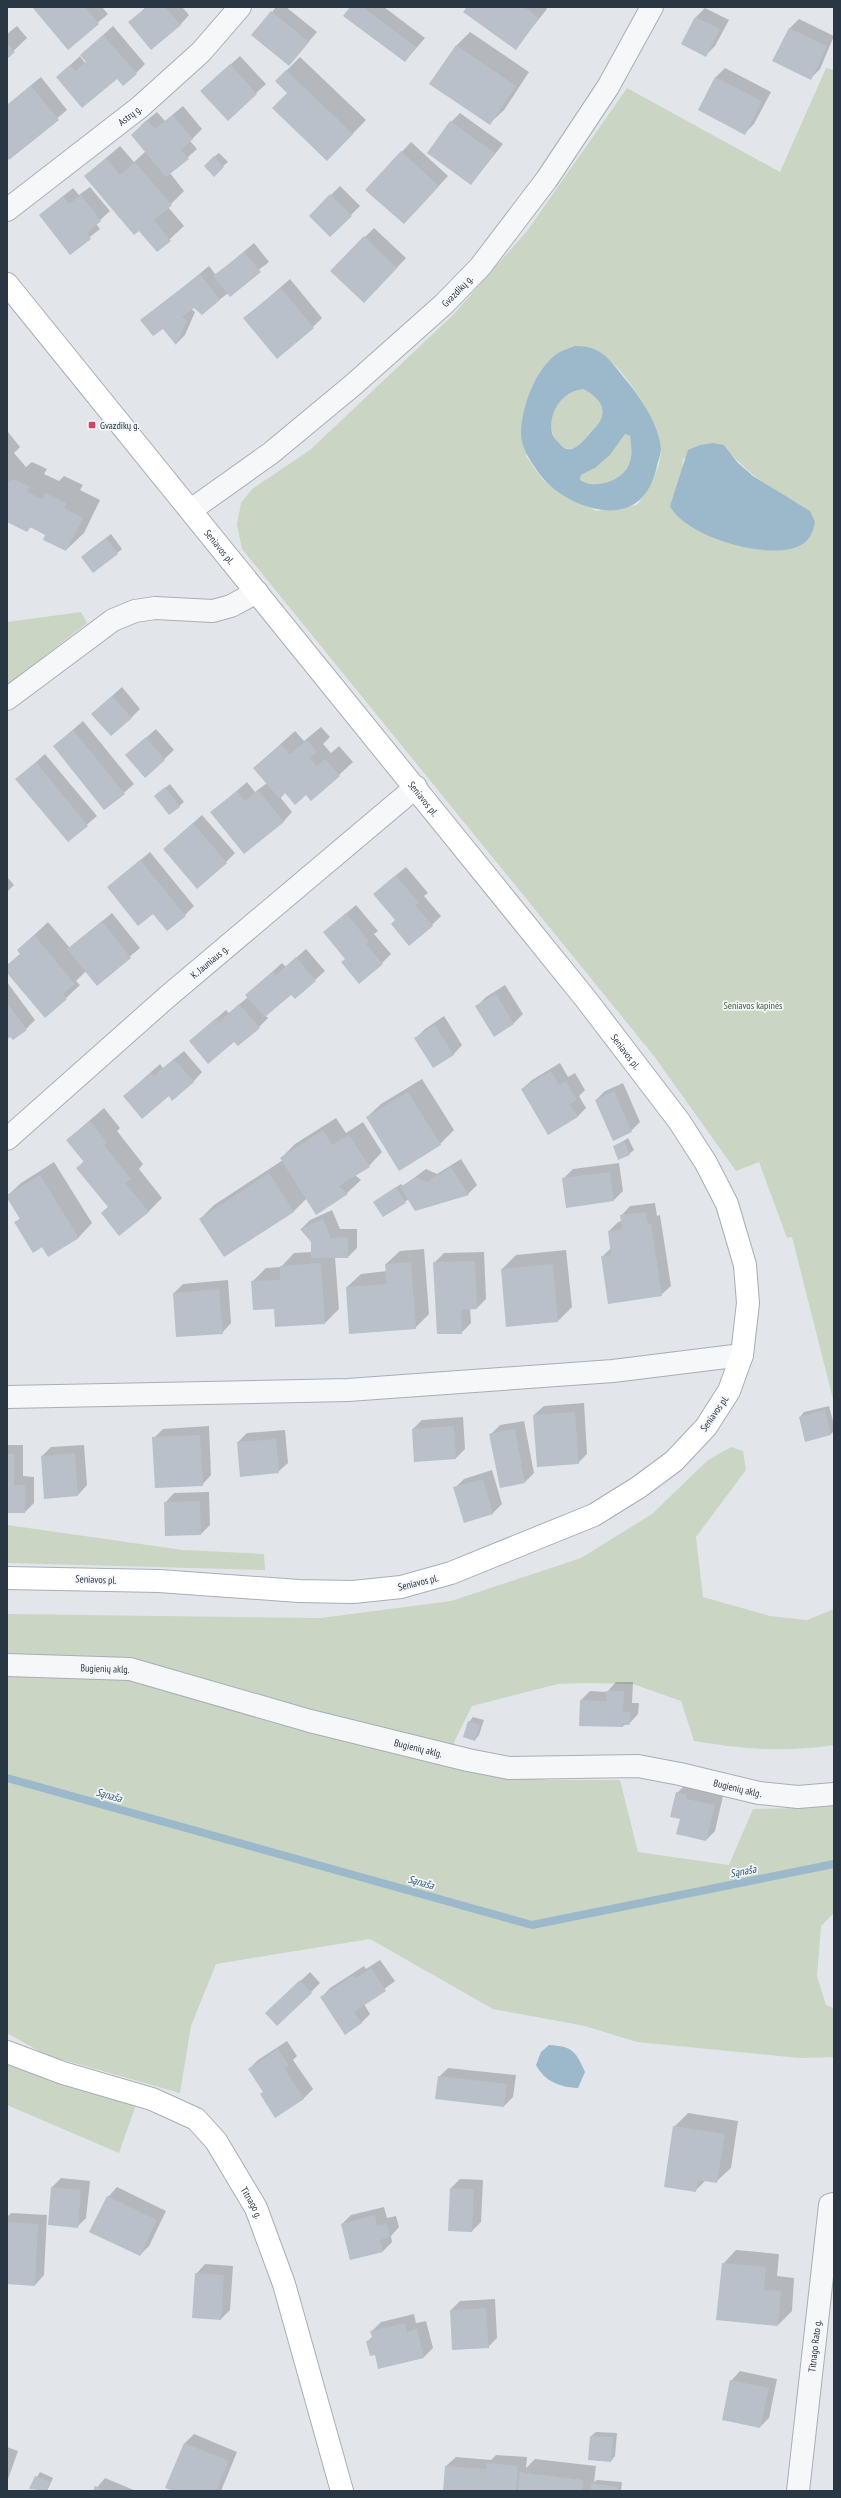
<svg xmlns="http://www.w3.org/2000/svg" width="841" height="2498" font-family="'PT Sans Narrow',sans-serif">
  <rect width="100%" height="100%" fill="#e2e6eb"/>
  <g fill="#cad5c3" fill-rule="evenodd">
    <path d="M826 68 834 70V1403L792 1237 787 1238 759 1162 736 1171 654 1056 242 549 237 525 241 503 252 489 310 450 453 315 527 231 627 88 780 172ZM575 346C585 350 601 353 609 360 627 374 662 427 661 450 660 472 649 488 637 505L597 511 570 499 543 480 526 456ZM724 445C746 475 778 492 810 511L670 506 682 473 683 459Z"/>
    <path d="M583 389C594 395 607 404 601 420 600 424 593 429 589 433 586 438 583 444 577 447 564 454 554 441 552 430 548 410 564 392 583 389Z"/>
    <path d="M625 434 630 436C631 445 633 455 629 464 623 481 594 490 580 480L581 475 595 468 610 455Z"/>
    <polygon points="81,612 87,623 7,685 7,622"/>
    <path d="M731 1447 743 1451 746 1470 696 1537 703 1597 770 1616 807 1620 834 1609V1745C784 1753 744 1749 694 1741L681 1701 633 1684 586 1683 558 1684 472 1706 454 1742 465 1767 548 1780H620L638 1852 729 1865 753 1809 796 1808 834 1802V1913L821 1926 817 1976 826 2005 834 2008V2057L799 2058 637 2042 585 2026 493 2009 370 1939 216 1964 191 2026 180 2093 46 2055 7 2033V1614L321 1618 451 1601 581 1558 652 1514 708 1460Z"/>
    <polygon points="7,1525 183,1550 264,1554 265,1570 7,1563"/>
    <polygon points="7,2065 137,2102 119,2153 7,2105"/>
  </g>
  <g fill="#9cb9cc" fill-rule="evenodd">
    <path d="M575 346C602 346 609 359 625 379 640 396 659 425 661 448 661 454 658 461 657 466 648 508 619 519 580 504 563 497 546 485 536 469 529 459 521 446 521 433 522 406 535 369 558 353 563 350 570 348 575 346ZM583 389C594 395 607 404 601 419 600 424 593 429 590 433 582 443 570 458 559 443 556 440 553 437 552 433 548 412 562 392 583 389ZM625 434 630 436C631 445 633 455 629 464 623 481 594 490 580 480L581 475 595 468 610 455Z"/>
    <path d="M713 443 724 445 738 463 753 476 810 511 815 522C813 532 810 540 801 545 771 562 685 537 670 506L688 450 700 445Z"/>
    <path d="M549 2045C573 2046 576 2052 585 2072L578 2088C560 2087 545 2082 536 2065L541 2052Z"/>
  </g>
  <g fill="#0003">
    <polygon points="33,7 102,7 108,14 68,48"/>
    <polygon points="146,7 182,7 189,15 180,25 130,22"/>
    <polygon points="276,7 286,7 317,32 289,65 272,12"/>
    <polygon points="351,7 384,7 425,38 405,61"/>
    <polygon points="468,7 545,7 547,9 515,49"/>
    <polygon points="705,8 729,20 715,46 706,55 696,17"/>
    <polygon points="799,19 834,36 820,69 811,78 774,61 790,28"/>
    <polygon points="17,26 27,38 7,57 7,34"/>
    <polygon points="113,26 145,64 136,73 117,77 57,77 80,56 85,63 87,61 81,55"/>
    <polygon points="470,32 529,72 504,110 490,123 456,46"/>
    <polygon points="240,56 266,84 228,119 211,82"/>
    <polygon points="300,57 366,120 341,146 276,81"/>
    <polygon points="725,68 771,92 754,124 745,133 699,110 716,77"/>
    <polygon points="41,77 67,110 9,159 7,156 7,105"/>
    <polygon points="183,106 202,129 190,141 197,149 170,173 184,191 168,207 184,226 157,251 139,230 85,176 120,146 134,162 146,151 141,125 157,112 165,121"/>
    <polygon points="460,113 503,144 471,184 451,122"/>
    <polygon points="411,142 448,176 413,214 367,189"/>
    <polygon points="219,153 228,162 223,166 209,161"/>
    <polygon points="340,186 360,206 330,236 310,216"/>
    <polygon points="90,187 110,211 96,224 100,229 70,253 40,215 73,188 79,195"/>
    <polygon points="374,228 406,258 373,293 331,271"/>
    <polygon points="254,243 269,262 202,313 194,306 191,309 195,312 185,335 176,344 163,327 142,321 209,266 216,275"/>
    <polygon points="290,279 322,318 313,327 245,318"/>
    <polygon points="8,432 20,447 14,453 26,467 32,462 47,469 44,474 59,481 64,476 83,485 80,490 100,500 84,533 66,550 47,535 31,527 27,531 7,517"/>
    <polygon points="111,534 122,549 93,572 86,553"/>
    <polygon points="122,687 140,709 131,718 92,714"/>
    <polygon points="83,721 134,784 105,809 54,746"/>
    <polygon points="321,727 330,737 323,744 331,753 339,746 353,762 339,775 306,794 286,792 280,797 292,812 283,822 212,812 247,782 255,792 267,783 254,768 295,731 304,741"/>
    <polygon points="156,729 174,750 145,777 126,755"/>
    <polygon points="45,754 97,816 68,841 17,779"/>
    <polygon points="170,784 184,802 170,814 160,792"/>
    <polygon points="202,815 235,853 226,862 164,849"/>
    <polygon points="150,852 194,906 185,915 108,887"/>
    <polygon points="406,867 428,893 424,896 441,916 432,925 396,920 384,885"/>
    <polygon points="7,877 14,885 7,892"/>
    <polygon points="356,905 378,931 374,934 391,954 382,963 346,958 324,932"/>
    <polygon points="112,913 140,948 97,984 86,971 76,981 80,985 66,998 7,972 7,966 21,953 18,950 48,922 70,948"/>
    <polygon points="306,949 325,971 315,980 291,993 265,1015 268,1018 259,1027 235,1040 190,1041 226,1010 229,1013 248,997 247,995 282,963 286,967"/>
    <polygon points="7,982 35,1020 26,1029 7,1038"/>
    <polygon points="505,985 523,1014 514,1023 494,1035 477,1006 486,997"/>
    <polygon points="444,1016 462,1045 453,1055 416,1038 425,1029"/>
    <polygon points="184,1051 202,1072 193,1082 169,1095 124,1096 160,1064 163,1068"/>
    <polygon points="560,1063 568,1077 575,1073 585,1090 579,1096 586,1108 577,1117 522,1089 532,1080"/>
    <polygon points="422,1079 454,1130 440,1144 399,1169 367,1117 381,1104"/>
    <polygon points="623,1083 640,1122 631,1131 596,1100 605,1091"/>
    <polygon points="104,1108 120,1128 117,1131 143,1164 139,1169 162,1198 148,1212 102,1213 109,1206 78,1168 84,1161 67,1140"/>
    <polygon points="336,1118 346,1133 363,1122 382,1152 369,1166 355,1175 361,1180 347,1193 316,1213 307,1198 294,1211 225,1256 200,1219 214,1205 283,1160 281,1158 295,1144"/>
    <polygon points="628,1138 634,1150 629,1154 614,1147"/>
    <polygon points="461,1159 477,1185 468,1194 415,1210 409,1199 383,1216 374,1202 401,1184 403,1186 426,1169 437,1174"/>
    <polygon points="54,1162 92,1223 79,1237 48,1255 42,1245 15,1223 21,1217 7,1196 21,1183"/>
    <polygon points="619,1163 623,1191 614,1200 563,1179 573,1169"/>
    <polygon points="655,1203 657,1216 660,1215 671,1286 661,1295 602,1257 611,1248 609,1231 618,1222 622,1221 621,1216 630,1206"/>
    <polygon points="332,1210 340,1229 357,1229 357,1248 348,1257 335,1257 339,1309 325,1323 276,1326 275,1308 252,1282 266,1268 281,1267 294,1253 312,1252 312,1242 301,1229 310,1220"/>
    <polygon points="424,1249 429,1314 415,1328 347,1287 361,1274 387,1271 386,1264 400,1251"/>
    <polygon points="566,1250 572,1307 558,1321 507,1326 502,1269 516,1255"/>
    <polygon points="484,1252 486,1299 477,1308 470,1308 471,1323 461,1333 434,1263 444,1253"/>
    <polygon points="228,1280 231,1323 222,1333 174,1293 183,1284"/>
    <polygon points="584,1403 587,1454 578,1463 534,1415 544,1406"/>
    <polygon points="829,1406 834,1425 834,1431 831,1434 800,1417 804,1412"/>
    <polygon points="463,1417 465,1449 456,1458 413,1429 422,1420"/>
    <polygon points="524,1421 534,1473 525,1482 490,1435 500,1425"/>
    <polygon points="209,1426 211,1475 202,1485 154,1438 163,1429"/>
    <polygon points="285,1430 288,1463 278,1472 238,1442 247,1433"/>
    <polygon points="7,1445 23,1445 23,1476 34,1477 34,1503 25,1512 7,1512"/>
    <polygon points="84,1445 87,1485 78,1495 45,1498 42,1456 51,1447"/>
    <polygon points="492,1470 502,1504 493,1513 465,1521 455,1488 464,1479"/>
    <polygon points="209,1492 210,1525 201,1534 165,1503 174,1493"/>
    <polygon points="616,1682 633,1682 632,1703 639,1703 638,1714 629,1724 622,1726 581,1700 590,1691 607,1692"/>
    <polygon points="473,1717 484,1720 479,1735 475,1740 469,1722"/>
    <polygon points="686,1784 696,1786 695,1789 723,1796 715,1831 706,1840 681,1818 677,1793"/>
    <polygon points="380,1960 395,1981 364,2004 370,2014 361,2023 321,1998 330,1988 364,1966 366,1969"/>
    <polygon points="310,1972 320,1983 311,1992 276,2004"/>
    <polygon points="287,2041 297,2056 293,2060 313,2089 304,2098 276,2117 264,2091 249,2069 258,2060"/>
    <polygon points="448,2068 516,2075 513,2097 504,2106 439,2077"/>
    <polygon points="688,2113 738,2121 731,2168 717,2181 706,2180 695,2191 674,2127"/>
    <polygon points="61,2178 90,2181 86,2218 77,2227 52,2187"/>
    <polygon points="460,2179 483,2180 481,2222 472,2231 451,2188"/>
    <polygon points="117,2187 166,2211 149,2246 140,2255 108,2197"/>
    <polygon points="384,2207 387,2218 396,2216 399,2227 391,2236 392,2242 383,2251 350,2259 342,2224 351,2215"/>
    <polygon points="11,2213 47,2215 44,2275 35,2285 7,2283 7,2217"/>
    <polygon points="736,2250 779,2254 777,2276 794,2278 792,2311 778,2325 723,2264"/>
    <polygon points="205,2264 233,2266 230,2310 221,2319 196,2274"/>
    <polygon points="495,2299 497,2338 488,2347 451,2310 460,2301"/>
    <polygon points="414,2314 416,2323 426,2321 433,2348 423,2358 376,2354 367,2342 373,2336 372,2331 381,2322"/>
    <polygon points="740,2371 777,2379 769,2418 760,2427 731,2381"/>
    <polygon points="596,2432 617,2433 615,2456 611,2461 589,2459 591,2436"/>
    <polygon points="194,2434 237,2452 221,2491 175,2491 167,2488 185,2443"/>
    <polygon points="7,2447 18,2451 7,2482"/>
    <polygon points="496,2455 527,2457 526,2468 535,2459 596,2466 594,2482 597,2480 622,2482 621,2491 444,2491 446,2466 456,2457 491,2460"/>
    <polygon points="40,2472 53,2478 47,2491 30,2488"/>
    <polygon points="105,2478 136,2491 94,2491"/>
  </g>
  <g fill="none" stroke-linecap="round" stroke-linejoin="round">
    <polyline stroke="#9cb9cc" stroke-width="8" points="7,1778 532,1925 834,1864"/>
  </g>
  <g fill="#b9c0c9">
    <polygon points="32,7 85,7 99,24 68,50"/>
    <polygon points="147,7 165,7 181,25 151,50 128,22"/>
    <polygon points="350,7 363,7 416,47 405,62 343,16"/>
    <polygon points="467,7 524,7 539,18 516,50 463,12"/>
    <polygon points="271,11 309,42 289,66 251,35"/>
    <polygon points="695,17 720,29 706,57 681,44"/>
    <polygon points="789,28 827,46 811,80 772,61"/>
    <polygon points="103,35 137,74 123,86 117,79 82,108 56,77 70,65 75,71 86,62 80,55"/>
    <polygon points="7,43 15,52 7,59"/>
    <polygon points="456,45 516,86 490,125 429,84"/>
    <polygon points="230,64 257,94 228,121 200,91"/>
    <polygon points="286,70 353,134 327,161 272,108 287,93 275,81"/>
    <polygon points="715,77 762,101 745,135 698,110"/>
    <polygon points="31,86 59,120 9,160 7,157 7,105"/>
    <polygon points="173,115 193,139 181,150 189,159 166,177 131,135 147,120 155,129"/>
    <polygon points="450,121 495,153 471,185 427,153"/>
    <polygon points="401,151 439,186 404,224 365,190"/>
    <polygon points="214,156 224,167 214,177 204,166"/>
    <polygon points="106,158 120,175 135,162 172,205 154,220 171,241 157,252 139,231 134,235 84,176"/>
    <polygon points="330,194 352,216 330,237 309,216"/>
    <polygon points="81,195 101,221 87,233 91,239 70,255 39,215 63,196 69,204"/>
    <polygon points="364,236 397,268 364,303 330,271"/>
    <polygon points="244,252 261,272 230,297 213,276"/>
    <polygon points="200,274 220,300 202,315 194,308 182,317 187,321 176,345 163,329 153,336 140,320"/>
    <polygon points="281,288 314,328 277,359 243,318"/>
    <polygon points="14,479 30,487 27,492 42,499 46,493 66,503 64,508 83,518 66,551 43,540 45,535 30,527 27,532 7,522 7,483"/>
    <polygon points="106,538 118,554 93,573 81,557"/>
    <polygon points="112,696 132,718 111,736 91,714"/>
    <polygon points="73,730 125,794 104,810 53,746"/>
    <polygon points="146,737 165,760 145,778 125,755"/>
    <polygon points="307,740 317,752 310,758 317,766 325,759 340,776 311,801 306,795 295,805 285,793 280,799 253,768 281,744 290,754"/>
    <polygon points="36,762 88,826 68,842 15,779"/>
    <polygon points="165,787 180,807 169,815 154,796"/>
    <polygon points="258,790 284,822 244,854 210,812 237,791 245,801"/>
    <polygon points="193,823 227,863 197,889 163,849"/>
    <polygon points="140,860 186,916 167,931 153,914 138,926 107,887"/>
    <polygon points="396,875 419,903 415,905 433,926 409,946 391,924 395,920 373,894"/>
    <polygon points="346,913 369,941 366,944 383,964 359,984 341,962 345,959 323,932"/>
    <polygon points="102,921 131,958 97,986 67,949"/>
    <polygon points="34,935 75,984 63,994 67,999 45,1018 7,973 7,965 20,954 17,950"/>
    <polygon points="296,957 316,981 295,999 291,995 265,1017 245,995 273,971 276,975"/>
    <polygon points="496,994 514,1024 494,1037 475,1006"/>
    <polygon points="7,1003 27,1030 13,1040 10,1037 7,1040"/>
    <polygon points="239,1004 260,1028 238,1046 234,1042 208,1064 189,1041 216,1018 219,1022"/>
    <polygon points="435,1025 454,1055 433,1068 414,1038"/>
    <polygon points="174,1059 194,1082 172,1101 169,1096 142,1119 123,1096 151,1073 154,1076"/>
    <polygon points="551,1071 559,1085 566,1081 577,1100 570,1104 578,1117 548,1135 521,1089"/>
    <polygon points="614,1091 632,1132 613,1141 595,1100"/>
    <polygon points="408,1092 441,1145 399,1171 366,1117"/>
    <polygon points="90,1121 107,1142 104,1145 131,1179 125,1183 149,1212 119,1236 101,1213 108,1207 76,1168 84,1162 66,1140"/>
    <polygon points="323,1130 332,1145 349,1135 370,1167 339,1186 348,1194 316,1215 280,1158"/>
    <polygon points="624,1141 630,1155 618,1160 613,1146"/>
    <polygon points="451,1167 469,1195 415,1211 400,1187 416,1177 427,1182"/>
    <polygon points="610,1172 614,1201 566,1208 562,1178"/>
    <polygon points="269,1173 294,1212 224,1257 199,1219"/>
    <polygon points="40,1175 79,1238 48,1257 42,1247 33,1253 14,1222 20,1219 7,1198 7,1195"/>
    <polygon points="396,1187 406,1203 383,1217 373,1202"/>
    <polygon points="646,1212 648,1224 651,1224 662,1296 608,1304 601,1256 611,1255 608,1231 622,1229 620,1215"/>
    <polygon points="323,1219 331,1238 348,1237 348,1258 311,1258 311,1242 300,1229"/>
    <polygon points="475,1261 477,1309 461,1310 462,1334 437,1334 433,1262"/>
    <polygon points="411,1262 416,1329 349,1334 346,1287 387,1284 385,1264"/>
    <polygon points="321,1263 325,1324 275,1327 274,1309 253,1310 251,1281 280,1280 280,1266"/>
    <polygon points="553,1264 558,1322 506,1327 501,1269"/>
    <polygon points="219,1289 223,1334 176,1337 173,1293"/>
    <polygon points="825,1410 831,1435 805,1442 799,1417"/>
    <polygon points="575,1412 579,1464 537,1467 533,1415"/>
    <polygon points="454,1426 456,1459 414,1462 412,1429"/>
    <polygon points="515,1429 525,1483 500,1488 489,1434"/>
    <polygon points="200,1435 203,1486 155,1488 152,1437"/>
    <polygon points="276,1439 279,1473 240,1477 237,1442"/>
    <polygon points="75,1453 78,1496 44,1499 41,1456"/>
    <polygon points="7,1454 14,1454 14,1485 25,1485 25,1513 7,1513"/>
    <polygon points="483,1479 493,1514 464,1523 453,1487"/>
    <polygon points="200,1501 201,1535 165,1536 164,1502"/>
    <polygon points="606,1691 624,1691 623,1712 630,1712 630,1725 623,1724 623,1727 579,1726 580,1700 606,1701"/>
    <polygon points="468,1721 480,1725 475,1741 463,1737"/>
    <polygon points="676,1792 687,1795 687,1799 715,1805 706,1841 676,1834 680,1819 670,1817"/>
    <polygon points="371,1968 386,1991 354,2012 362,2023 345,2035 320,1997 354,1975 356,1978"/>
    <polygon points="300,1980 312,1993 277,2026 265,2013"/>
    <polygon points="278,2049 289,2066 284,2068 304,2099 275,2118 260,2094 263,2092 248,2069"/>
    <polygon points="438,2076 507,2084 504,2107 435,2099"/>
    <polygon points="673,2126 725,2134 717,2183 698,2180 696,2192 664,2187"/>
    <polygon points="51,2187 81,2190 78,2228 48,2225"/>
    <polygon points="450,2188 474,2189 472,2232 448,2231"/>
    <polygon points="107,2196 157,2220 140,2256 89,2232"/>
    <polygon points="375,2215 377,2226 387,2224 390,2237 380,2240 383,2252 350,2260 341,2224"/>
    <polygon points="7,2222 38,2224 35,2286 7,2284"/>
    <polygon points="722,2263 766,2267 764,2290 781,2291 778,2326 716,2320"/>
    <polygon points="195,2273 224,2275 221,2320 192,2318"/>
    <polygon points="486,2308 489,2348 452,2350 450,2310"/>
    <polygon points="405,2323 407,2332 417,2329 424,2358 378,2369 375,2355 370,2356 366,2341 373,2340 370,2331"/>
    <polygon points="730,2380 769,2388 760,2428 722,2420"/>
    <polygon points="590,2436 613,2437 611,2462 588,2460"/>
    <polygon points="184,2443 229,2461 216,2491 173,2491 165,2488"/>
    <polygon points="486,2463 518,2466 516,2491 443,2491 445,2466 486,2469"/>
    <polygon points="520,2472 583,2480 582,2491 518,2491"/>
    <polygon points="35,2476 50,2482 46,2491 29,2489"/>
    <polygon points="591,2483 618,2487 618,2491 591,2491"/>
    <polygon points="95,2486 106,2491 93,2491"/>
  </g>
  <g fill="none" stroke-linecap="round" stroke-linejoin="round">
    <g stroke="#a7aeb6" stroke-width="24">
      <g id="minor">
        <path id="s1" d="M7 210 140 107 201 52 240 7"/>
        <polyline points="7,699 113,620 135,611 155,608 213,611 231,606 257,592"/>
        <path id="s2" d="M7 1139 167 997 416 787"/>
        <polyline points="7,1397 348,1390 613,1371 742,1355"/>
        <path id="s3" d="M7 1665 130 1669 310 1721 468 1760 509 1768 638 1766 680 1774 759 1793 798 1797 834 1794"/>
        <path id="s4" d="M798 2491 830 2205 834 2204"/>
      </g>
    </g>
    <g stroke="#a7aeb6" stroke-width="24">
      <g id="tertiary">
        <path id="s5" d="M191 510 271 453 353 385 444 304 480 267 547 179 608 87 652 7"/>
      </g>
    </g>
    <g stroke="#a7aeb6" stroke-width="24">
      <g id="secondary">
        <path id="s6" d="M7 284 585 998 679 1121 706 1163 727 1204 745 1265 748 1303 742 1355 729 1391 706 1427 674 1461 639 1487 594 1515 451 1573 401 1587 353 1592 299 1591 159 1581 7 1578"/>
        <path id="s7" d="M7 2052 63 2073 152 2099 196 2119 216 2141 256 2208 284 2284 342 2491"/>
      </g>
    </g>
    <use href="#minor" stroke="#f5f7f9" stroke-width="22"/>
    <use href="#tertiary" stroke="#f5f7f9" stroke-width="22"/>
    <use href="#secondary" stroke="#fff" stroke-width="22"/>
  </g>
  <rect fill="#d4436b" stroke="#f2f5f8" stroke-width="1.5" x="88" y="421" width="8" height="8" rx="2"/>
  <g text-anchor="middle" stroke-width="3.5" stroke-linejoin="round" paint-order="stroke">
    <g font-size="10" fill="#293644" stroke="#f2f5f8">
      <text dy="4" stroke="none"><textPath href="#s1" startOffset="155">Astrų g.</textPath></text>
      <text dy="4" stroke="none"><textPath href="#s5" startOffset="345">Gvazdikų g.</textPath></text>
      <text dy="4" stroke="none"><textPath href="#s6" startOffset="338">Seniavos pl.</textPath></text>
      <text dy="4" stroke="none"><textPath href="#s6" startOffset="662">Seniavos pl.</textPath></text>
      <text dy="4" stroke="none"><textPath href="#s2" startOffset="269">K. Jauniaus g.</textPath></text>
      <text dy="4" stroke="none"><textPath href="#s6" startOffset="986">Seniavos pl.</textPath></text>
      <text transform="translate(714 1413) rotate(-55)" y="4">Seniavos pl.</text>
      <text transform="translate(96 1579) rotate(2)" y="4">Seniavos pl.</text>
      <text transform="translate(418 1582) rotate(-14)" y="4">Seniavos pl.</text>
      <text dy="4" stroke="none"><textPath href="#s3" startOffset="98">Bugienių aklg.</textPath></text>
      <text dy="4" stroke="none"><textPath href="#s3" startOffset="422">Bugienių aklg.</textPath></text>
      <text dy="4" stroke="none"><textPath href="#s3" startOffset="746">Bugienių aklg.</textPath></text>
      <text dy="4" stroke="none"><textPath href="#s7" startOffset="302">Titnago g.</textPath></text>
      <text dy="4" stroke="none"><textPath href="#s4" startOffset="146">Titnago Rato g.</textPath></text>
    </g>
    <g font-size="10" fill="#293644" stroke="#f2f5f8" text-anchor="start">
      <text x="100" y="429">Gvazdikų g.</text>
    </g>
    <g font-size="10" fill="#436036" stroke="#f2f5f8">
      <text x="753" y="1009">Seniavos kapinės</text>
    </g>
    <g font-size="11" font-style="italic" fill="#315b79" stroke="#f2f5f8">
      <text transform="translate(109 1795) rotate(16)" y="4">Sąnaša</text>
      <text transform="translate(743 1871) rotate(-11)" y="4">Sąnaša</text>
      <text transform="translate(421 1882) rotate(16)" y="4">Sąnaša</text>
    </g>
  </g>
  <rect width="841" height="2498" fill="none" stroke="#293644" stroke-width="16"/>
</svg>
